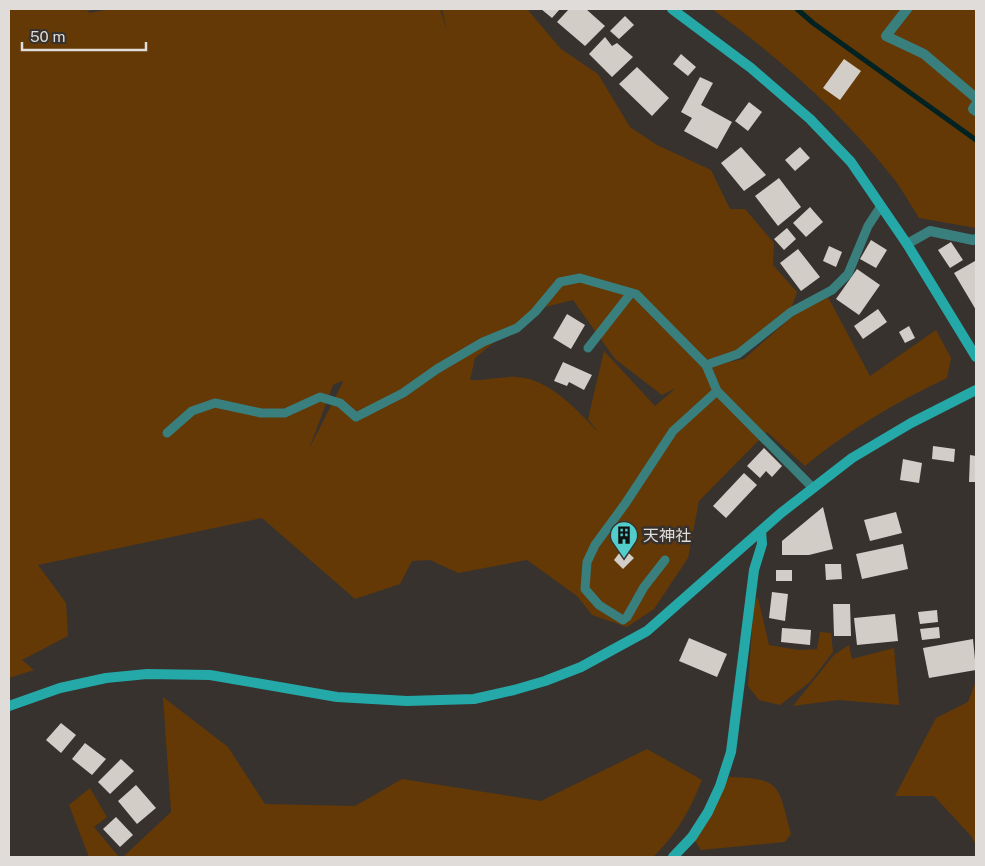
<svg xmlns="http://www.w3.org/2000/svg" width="985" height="866" font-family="'Public Sans','Noto Sans JP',sans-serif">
  <rect width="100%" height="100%" fill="#37322e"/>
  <g fill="#643906" fill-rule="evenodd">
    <path d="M9 9H99L87 11 90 13 110 9H440L447 31 442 9H527L561 49 598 74 630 127 657 145 711 170 730 209H745L774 243 773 265 797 292 792 306 751 345 717 361 700 358 704 367 744 359 796 313 828 297 870 376 936 330 951 358 947 378C895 403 850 429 805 466L767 432 699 501 688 558 654 609 627 627 592 615 577 596 527 560 458 573 430 560 412 561 400 584 355 599 262 518 38 565 66 603 68 636 22 660 34 670 9 678ZM573 300 615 359 662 395 676 388 655 406 604 351 588 419 599 433C578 411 550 379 517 377 501 376 485 381 470 380L475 358 533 310ZM342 381 343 382 309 449 333 385Z"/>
    <path d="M712 9H976V228L919 218C910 204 901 187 890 174 840 111 777 56 712 9Z"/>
    <polygon points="758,598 769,645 799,650 817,649 820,632 831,633 833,652 810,682 780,705 759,700 748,686 754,600"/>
    <polygon points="849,645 852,659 894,648 899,705 838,700 793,706 834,655"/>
    <polygon points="976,681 976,846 972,837 934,796 895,796 936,718 968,702"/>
    <path d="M163 697 228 747 265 804 355 806 402 779 541 801 647 749 702 780C690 810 677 834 653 857H123L171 812Z"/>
    <path d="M729 777C783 778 778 787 791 834L785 842 701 850 692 837Z"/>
    <polygon points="90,788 107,817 94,827 119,857 89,857 69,805"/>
  </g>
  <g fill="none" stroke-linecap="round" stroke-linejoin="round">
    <polyline stroke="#022" stroke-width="5" points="797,9 813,23 976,140"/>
  </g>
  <g fill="#d3cdc8">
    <polygon points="541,9 560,9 552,18"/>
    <polygon points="569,9 586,9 605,26 585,46 557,22"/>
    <polygon points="625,16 634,25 619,39 610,31"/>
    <polygon points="605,37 612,46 617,43 633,57 612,77 589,54"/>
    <polygon points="681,54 696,67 688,76 673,64"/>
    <polygon points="844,59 861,71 840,100 823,88"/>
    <polygon points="637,67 669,98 652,116 619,84"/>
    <polygon points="700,77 713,83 701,105 732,122 717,149 684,131 692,118 681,112"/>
    <polygon points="749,102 762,112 748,131 735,121"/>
    <polygon points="741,147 766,175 744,191 721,163"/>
    <polygon points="800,147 810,158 795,171 785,160"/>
    <polygon points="779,178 801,207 778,226 755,196"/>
    <polygon points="810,207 823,222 806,237 793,223"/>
    <polygon points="787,228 796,239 784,250 774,239"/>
    <polygon points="871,240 887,250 876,268 860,259"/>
    <polygon points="951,242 963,260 950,268 938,250"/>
    <polygon points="829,246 842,252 836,267 823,261"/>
    <polygon points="798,249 820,277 801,291 780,263"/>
    <polygon points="975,261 976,264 976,310 954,273"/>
    <polygon points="857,269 880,285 859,315 836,299"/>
    <polygon points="878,309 887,322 863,339 854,326"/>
    <polygon points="567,314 585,325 571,349 553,338"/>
    <polygon points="909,326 915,338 905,343 899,332"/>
    <polygon points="563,362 592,375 584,390 569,382 567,386 554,381"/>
    <polygon points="933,446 955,449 954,462 932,459"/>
    <polygon points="764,448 782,466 772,477 766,471 760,478 747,466"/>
    <polygon points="970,455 976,456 976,482 969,482"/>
    <polygon points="903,459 922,463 919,483 900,480"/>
    <polygon points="744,473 757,485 726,518 713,506"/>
    <polygon points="823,507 833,549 809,555 782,555 782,541"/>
    <polygon points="896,512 902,533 870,541 864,520"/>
    <polygon points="903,544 908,569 862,579 856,554"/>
    <polygon points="623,548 634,558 623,569 614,560"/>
    <polygon points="825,564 841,564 842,579 826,580"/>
    <rect x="776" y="570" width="16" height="11"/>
    <polygon points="772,592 788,594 785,621 769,618"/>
    <polygon points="833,604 850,604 851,636 834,636"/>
    <polygon points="937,610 938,622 920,624 918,612"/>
    <polygon points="895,614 898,641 857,645 854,618"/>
    <polygon points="939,627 940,638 922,640 920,629"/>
    <polygon points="782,628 811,630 810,645 781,642"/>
    <polygon points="689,638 727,654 717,677 679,661"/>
    <polygon points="973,639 976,670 929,678 923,648"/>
    <polygon points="61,723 76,735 61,753 46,740"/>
    <polygon points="85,743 106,759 92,775 72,759"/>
    <polygon points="121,759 134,771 110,794 98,782"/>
    <polygon points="136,785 156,808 137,824 118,801"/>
    <polygon points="116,817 133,835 120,847 103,829"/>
  </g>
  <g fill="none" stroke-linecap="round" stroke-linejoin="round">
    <g stroke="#387f7e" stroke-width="9">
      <polyline points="588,348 631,293"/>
      <polyline points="706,365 738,354 791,312 832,290 848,274 868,226 881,206"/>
      <polyline points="167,433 192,411 215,403 261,413 285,413 320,397 340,403 356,417 403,393 437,369 483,342 517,328 535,312 560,282 580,278 636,294 706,365 717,391 812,487"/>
      <polyline points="665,560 644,587 627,617 623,620 599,605 585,589 587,562 595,545 625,504 673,431 717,391"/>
    </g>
    <g stroke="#387f7e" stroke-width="10">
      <polyline points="907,9 886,36 924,54 976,98"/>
      <polyline points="976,104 973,109 976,111"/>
      <polyline points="907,244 930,231 973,240 976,239"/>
    </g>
    <g stroke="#24a9a8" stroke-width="10">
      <polyline points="672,9 751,68 810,119 851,162 907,244 976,357"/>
      <polyline points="9,706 60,688 106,678 147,674 210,675 337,697 407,701 474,699 514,690 545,681 581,667 647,631 781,513 852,458 911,423 976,390"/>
      <polyline points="673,857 692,837 708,812 720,786 731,752 754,570 762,544 761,531"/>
    </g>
  </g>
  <defs>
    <g id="building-pin" transform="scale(1.4375)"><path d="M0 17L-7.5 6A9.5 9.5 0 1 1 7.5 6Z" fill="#52cdcc" stroke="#37322e"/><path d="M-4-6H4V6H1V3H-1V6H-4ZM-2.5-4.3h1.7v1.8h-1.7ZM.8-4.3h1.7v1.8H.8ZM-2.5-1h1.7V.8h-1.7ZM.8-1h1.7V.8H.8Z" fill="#111"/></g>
  </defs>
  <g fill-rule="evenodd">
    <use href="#building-pin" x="624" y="535"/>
  </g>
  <g text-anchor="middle" stroke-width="5" stroke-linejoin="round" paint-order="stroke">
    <g font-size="16" fill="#dfdcda" stroke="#37322e" text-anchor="start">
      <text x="643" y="541">天神社</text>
    </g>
  </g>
  <rect width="985" height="866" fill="none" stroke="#dfdcda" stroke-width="20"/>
  <path d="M22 42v8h124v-8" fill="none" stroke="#dfdcda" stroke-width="2.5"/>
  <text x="30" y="42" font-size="15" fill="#dfdcda" stroke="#37322e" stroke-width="4" paint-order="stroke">50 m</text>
</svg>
